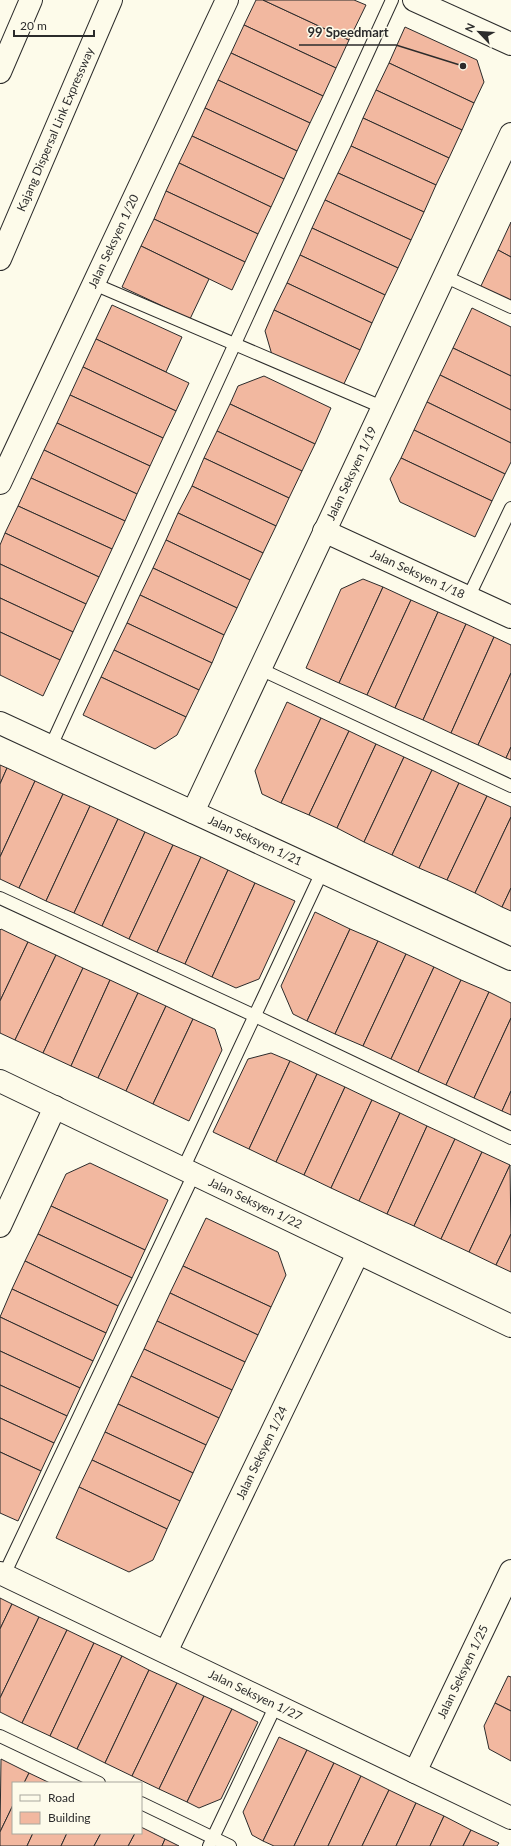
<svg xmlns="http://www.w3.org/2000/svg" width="511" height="1846" font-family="Lato,sans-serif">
  <rect width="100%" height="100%" fill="#fdfbea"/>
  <g fill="#f2b8a0" stroke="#2b2b2b">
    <polygon points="256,0 263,0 349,40 336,68 244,25"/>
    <polygon points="263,0 354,0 366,5 349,40"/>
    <polygon points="244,25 336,68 323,96 231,53"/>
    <polygon points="405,27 477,60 484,82 474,103 389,63"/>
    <polygon points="231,53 323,96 310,123 218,80"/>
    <polygon points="389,63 474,103 462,130 376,90"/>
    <polygon points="218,80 310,123 297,151 205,108"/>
    <polygon points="376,90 462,130 449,158 363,118"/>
    <polygon points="205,108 297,151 284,179 192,136"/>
    <polygon points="363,118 449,158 436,185 351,146"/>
    <polygon points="192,136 284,179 271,207 179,163"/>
    <polygon points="351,146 436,185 424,212 338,173"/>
    <polygon points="179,163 271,207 258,234 166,191"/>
    <polygon points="338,173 424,212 411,240 325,200"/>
    <polygon points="166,191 258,234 245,262 154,219"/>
    <polygon points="325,200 411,240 398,268 312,228"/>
    <polygon points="154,219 245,262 232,290 141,246"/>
    <polygon points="511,222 511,257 498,250"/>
    <polygon points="312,228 398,268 385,295 300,255"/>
    <polygon points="141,246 209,279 190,319 122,287"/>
    <polygon points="498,250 511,257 511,302 480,288"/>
    <polygon points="300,255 385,295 372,323 287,283"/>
    <polygon points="287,283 372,323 360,350 274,310"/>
    <polygon points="112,305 182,337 166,372 96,339"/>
    <polygon points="472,308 511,327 511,376 453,348"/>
    <polygon points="274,310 360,350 342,388 272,355 265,331"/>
    <polygon points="96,339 189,383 176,411 83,367"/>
    <polygon points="453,348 511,376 511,410 440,375"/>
    <polygon points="83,367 176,411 163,438 70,395"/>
    <polygon points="440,375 511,410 511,443 427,402"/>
    <polygon points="264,376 331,408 315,444 230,404 238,386"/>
    <polygon points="70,395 163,438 150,466 57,423"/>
    <polygon points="427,402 511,443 511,462 505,474 414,430"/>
    <polygon points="230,404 315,444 302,471 217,431"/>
    <polygon points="57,423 150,466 137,494 44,450"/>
    <polygon points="414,430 505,474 492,501 401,458"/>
    <polygon points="217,431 302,471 289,498 204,458"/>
    <polygon points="44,450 137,494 125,521 31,478"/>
    <polygon points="204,458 289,498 276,526 192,486"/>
    <polygon points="401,458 492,501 475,537 400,502 390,479"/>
    <polygon points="31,478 125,521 112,549 18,506"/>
    <polygon points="192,486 276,526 263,553 178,513"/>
    <polygon points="18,506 112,549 99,577 5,533"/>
    <polygon points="178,513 263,553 250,580 166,540"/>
    <polygon points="5,533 99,577 86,604 0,564 0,545"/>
    <polygon points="166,540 250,580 237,608 153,568"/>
    <polygon points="0,564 86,604 73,632 0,598"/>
    <polygon points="153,568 237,608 224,635 140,595"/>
    <polygon points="363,579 383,587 339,683 306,668 341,589"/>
    <polygon points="383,587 411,600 367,695 339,683"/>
    <polygon points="140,595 224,635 212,663 127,623"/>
    <polygon points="0,598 73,632 60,660 0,632"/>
    <polygon points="411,600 438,612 395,708 367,695"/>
    <polygon points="438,612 466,624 423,720 395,708"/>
    <polygon points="127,623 212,663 199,690 114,650"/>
    <polygon points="466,624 494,637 451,733 423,720"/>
    <polygon points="0,632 60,660 43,696 0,675"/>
    <polygon points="494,637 511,645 511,673 478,745 451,733"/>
    <polygon points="114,650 199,690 186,717 101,677"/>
    <polygon points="511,673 511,747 506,758 478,745"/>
    <polygon points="101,677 186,717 177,735 155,749 83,715"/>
    <polygon points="287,702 321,718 281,803 262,794 255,771"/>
    <polygon points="321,718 349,731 309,815 281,803"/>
    <polygon points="349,731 376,744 337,828 309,815"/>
    <polygon points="376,744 404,757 364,842 337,828"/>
    <polygon points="511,747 511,760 506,758"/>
    <polygon points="404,757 432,770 392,855 364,842"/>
    <polygon points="0,765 7,768 0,784"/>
    <polygon points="7,768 35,781 0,857 0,784"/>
    <polygon points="432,770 459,783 419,868 392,855"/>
    <polygon points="35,781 63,794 19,888 0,879 0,857"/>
    <polygon points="459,783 487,796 447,880 419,868"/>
    <polygon points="63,794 90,806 46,901 19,888"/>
    <polygon points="487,796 511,807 511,817 475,893 447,880"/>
    <polygon points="90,806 118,819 74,913 46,901"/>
    <polygon points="511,817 511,888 502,907 475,893"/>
    <polygon points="118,819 145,832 102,926 74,913"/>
    <polygon points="145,832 173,845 129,939 102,926"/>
    <polygon points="173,845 201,857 157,952 129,939"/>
    <polygon points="201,857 228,870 185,964 157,952"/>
    <polygon points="228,870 255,883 212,977 185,964"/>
    <polygon points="255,883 295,901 259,979 236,988 212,977"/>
    <polygon points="511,888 511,911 502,907"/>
    <polygon points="315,912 350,929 307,1021 293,1014 281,986"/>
    <polygon points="1,929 28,942 0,1001 0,930"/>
    <polygon points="350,929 378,941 335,1034 307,1021"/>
    <polygon points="378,941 406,954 363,1046 335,1034"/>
    <polygon points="28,942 56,955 15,1040 0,1033 0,1001"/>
    <polygon points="406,954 434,967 391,1059 363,1046"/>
    <polygon points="56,955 83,968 43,1053 15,1040"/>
    <polygon points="434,967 461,980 418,1072 391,1059"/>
    <polygon points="83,968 110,980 71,1066 43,1053"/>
    <polygon points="110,980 138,993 98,1078 71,1066"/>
    <polygon points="461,980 489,992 446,1085 418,1072"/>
    <polygon points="489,992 511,1003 511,1018 474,1098 446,1085"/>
    <polygon points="138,993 166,1006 126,1091 98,1078"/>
    <polygon points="166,1006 193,1019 153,1104 126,1091"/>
    <polygon points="511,1018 511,1091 502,1111 474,1098"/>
    <polygon points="193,1019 215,1029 222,1050 189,1121 153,1104"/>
    <polygon points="271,1053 290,1061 249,1149 213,1132 248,1059"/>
    <polygon points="290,1061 317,1074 276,1162 249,1149"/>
    <polygon points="317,1074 345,1087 304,1175 276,1162"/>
    <polygon points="345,1087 372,1100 331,1188 304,1175"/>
    <polygon points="511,1091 511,1115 502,1111"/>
    <polygon points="372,1100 400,1113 359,1201 331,1188"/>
    <polygon points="400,1113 427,1126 387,1214 359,1201"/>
    <polygon points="427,1126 455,1139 414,1226 387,1214"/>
    <polygon points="455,1139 482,1152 441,1239 414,1226"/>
    <polygon points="482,1152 510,1165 469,1252 441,1239"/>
    <polygon points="90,1163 168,1200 145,1250 51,1206 66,1174"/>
    <polygon points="510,1165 511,1234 496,1265 469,1252"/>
    <polygon points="51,1206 145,1250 132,1278 38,1234"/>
    <polygon points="206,1218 278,1252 286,1275 271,1307 183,1266"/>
    <polygon points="38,1234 132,1278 118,1306 25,1261"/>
    <polygon points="511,1234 511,1272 496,1265"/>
    <polygon points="25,1261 118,1306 106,1333 12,1289"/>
    <polygon points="183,1266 271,1307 258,1335 170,1293"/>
    <polygon points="12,1289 106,1333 93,1361 0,1317"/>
    <polygon points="170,1293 258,1335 245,1362 157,1321"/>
    <polygon points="0,1317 93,1361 80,1388 0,1351"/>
    <polygon points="157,1321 245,1362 232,1390 144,1349"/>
    <polygon points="144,1349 232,1390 219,1418 131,1376"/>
    <polygon points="0,1351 80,1388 67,1416 0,1385"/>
    <polygon points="131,1376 219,1418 206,1445 118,1404"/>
    <polygon points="0,1385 67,1416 54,1443 0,1418"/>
    <polygon points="118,1404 206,1445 193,1473 105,1432"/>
    <polygon points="0,1418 54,1443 41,1471 0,1452"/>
    <polygon points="105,1432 193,1473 180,1501 92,1460"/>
    <polygon points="0,1452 41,1471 18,1521 0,1513"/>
    <polygon points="92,1460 180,1501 167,1529 79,1487"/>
    <polygon points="79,1487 167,1529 153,1560 129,1572 56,1538"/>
    <polygon points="0,1598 12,1604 0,1629"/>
    <polygon points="12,1604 39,1617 0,1698 0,1629"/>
    <polygon points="39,1617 67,1630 22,1723 0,1712 0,1698"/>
    <polygon points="67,1630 94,1643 50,1736 22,1723"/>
    <polygon points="94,1643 122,1656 77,1749 50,1736"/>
    <polygon points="122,1656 149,1670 105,1763 77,1749"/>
    <polygon points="149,1670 177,1683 132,1776 105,1763"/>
    <polygon points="508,1676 511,1677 511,1711 495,1703"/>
    <polygon points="177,1683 204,1696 159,1789 132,1776"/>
    <polygon points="204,1696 232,1709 187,1802 159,1789"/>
    <polygon points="495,1703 511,1711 511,1761 489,1749 484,1726"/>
    <polygon points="232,1709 258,1722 221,1799 199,1808 187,1802"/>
    <polygon points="279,1737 307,1750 263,1841 252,1835 243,1812"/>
    <polygon points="307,1750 334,1763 294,1846 274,1846 263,1841"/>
    <polygon points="1,1759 29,1773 24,1783 13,1783 13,1805 0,1832"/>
    <polygon points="334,1763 361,1776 328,1846 294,1846"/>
    <polygon points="29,1773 50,1783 24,1783"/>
    <polygon points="361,1776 389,1790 362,1846 328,1846"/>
    <polygon points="389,1790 416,1803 396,1846 362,1846"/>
    <polygon points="416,1803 444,1816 430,1846 396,1846"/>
    <polygon points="13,1805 13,1833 33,1833 27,1846 0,1846 0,1832"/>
    <polygon points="444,1816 471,1830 463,1846 430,1846"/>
    <polygon points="141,1827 165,1839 162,1846 128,1846 135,1833 141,1833"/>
    <polygon points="471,1830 499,1843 497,1846 463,1846"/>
    <polygon points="33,1833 67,1833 61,1846 27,1846"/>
    <polygon points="67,1833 101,1833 94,1846 61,1846"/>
    <polygon points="101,1833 135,1833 128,1846 94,1846"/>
    <polygon points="165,1839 179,1846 162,1846"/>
  </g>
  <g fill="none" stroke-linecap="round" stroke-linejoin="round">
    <g stroke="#2b2b2b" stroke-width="14">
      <g id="lane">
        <polyline points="444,276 511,307"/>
        <polyline points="94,284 382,407"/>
        <polyline points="468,598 511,508"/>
        <polyline points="260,669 511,786"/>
        <polyline points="51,746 392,0"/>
        <polyline points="0,898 255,1016 511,1138"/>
        <polyline points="183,1169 322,872"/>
        <polyline points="4,1575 194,1174"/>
        <polyline points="0,1736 99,1783"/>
        <polyline points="141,1803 230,1846"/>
        <polyline points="209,1846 276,1705"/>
      </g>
    </g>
    <g stroke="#2b2b2b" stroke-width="24">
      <g id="street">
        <polyline points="414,0 511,44"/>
        <path id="s1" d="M0 483 227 0"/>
        <path id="s2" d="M324 531 511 617"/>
        <path id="s3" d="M0 723 511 959"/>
        <path id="s4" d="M193 812 511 134"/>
        <path id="s5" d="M0 1081 511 1326"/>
        <polyline points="0,1226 55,1107"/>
        <path id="s6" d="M0 1573 511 1818"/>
        <path id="s7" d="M166 1652 358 1253"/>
        <path id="s8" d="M415 1772 511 1571"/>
      </g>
    </g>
    <g stroke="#2b2b2b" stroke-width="24">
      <g id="highway">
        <polyline points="0,72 31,0"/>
        <path id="s9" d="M0 259 111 0"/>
      </g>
    </g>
    <use href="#lane" stroke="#fdfbea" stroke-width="12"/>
    <use href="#street" stroke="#fdfbea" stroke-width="22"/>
    <use href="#highway" stroke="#fdfbea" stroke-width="22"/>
  </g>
  <g text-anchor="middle" stroke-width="3" stroke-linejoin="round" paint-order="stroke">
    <g font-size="12" fill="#2b2b2b" stroke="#fdfbea">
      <text dy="4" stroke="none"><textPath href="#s9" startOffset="141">Kajang Dispersal Link Expressway</textPath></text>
      <text dy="4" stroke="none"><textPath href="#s1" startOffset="267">Jalan Seksyen 1/20</textPath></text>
      <text dy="4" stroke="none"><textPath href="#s4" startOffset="374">Jalan Seksyen 1/19</textPath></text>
      <text dy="4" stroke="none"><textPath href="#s2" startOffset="103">Jalan Seksyen 1/18</textPath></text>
      <text dy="4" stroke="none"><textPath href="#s3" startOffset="281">Jalan Seksyen 1/21</textPath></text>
      <text dy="4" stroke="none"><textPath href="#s5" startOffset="283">Jalan Seksyen 1/22</textPath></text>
      <text dy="4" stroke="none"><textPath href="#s7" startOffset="221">Jalan Seksyen 1/24</textPath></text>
      <text dy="4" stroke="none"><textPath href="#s8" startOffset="111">Jalan Seksyen 1/25</textPath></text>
      <text dy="4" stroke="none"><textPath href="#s6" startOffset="283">Jalan Seksyen 1/27</textPath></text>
    </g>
  </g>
  <path fill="none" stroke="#2b2b2b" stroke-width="1.5" d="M463 66L396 45H299"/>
  <circle fill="#2b2b2b" stroke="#fdfbea" stroke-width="1.5" cx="463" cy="66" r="4"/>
  <g font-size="13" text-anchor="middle" font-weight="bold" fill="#2b2b2b" stroke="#fdfbea" stroke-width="3" stroke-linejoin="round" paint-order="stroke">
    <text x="348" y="37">99 Speedmart</text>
  </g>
  <rect x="12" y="1782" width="130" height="52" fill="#fdfbea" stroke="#a9a89e"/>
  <rect x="20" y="1795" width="20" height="6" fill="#fdfbea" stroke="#a9a89e"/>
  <text x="48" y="1802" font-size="12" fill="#2b2b2b">Road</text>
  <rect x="20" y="1812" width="20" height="12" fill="#f2b8a0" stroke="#a9a89e"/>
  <text x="48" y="1822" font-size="12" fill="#2b2b2b">Building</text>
  <g transform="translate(479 32) rotate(295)" stroke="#fdfbea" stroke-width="3" paint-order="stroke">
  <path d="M0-3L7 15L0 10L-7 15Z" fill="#2b2b2b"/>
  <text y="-6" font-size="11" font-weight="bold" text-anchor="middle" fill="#2b2b2b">N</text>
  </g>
  <path d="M14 30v6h80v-6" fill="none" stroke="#2b2b2b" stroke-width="2"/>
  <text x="20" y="30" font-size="12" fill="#2b2b2b" stroke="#fdfbea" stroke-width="3" paint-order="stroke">20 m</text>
</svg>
